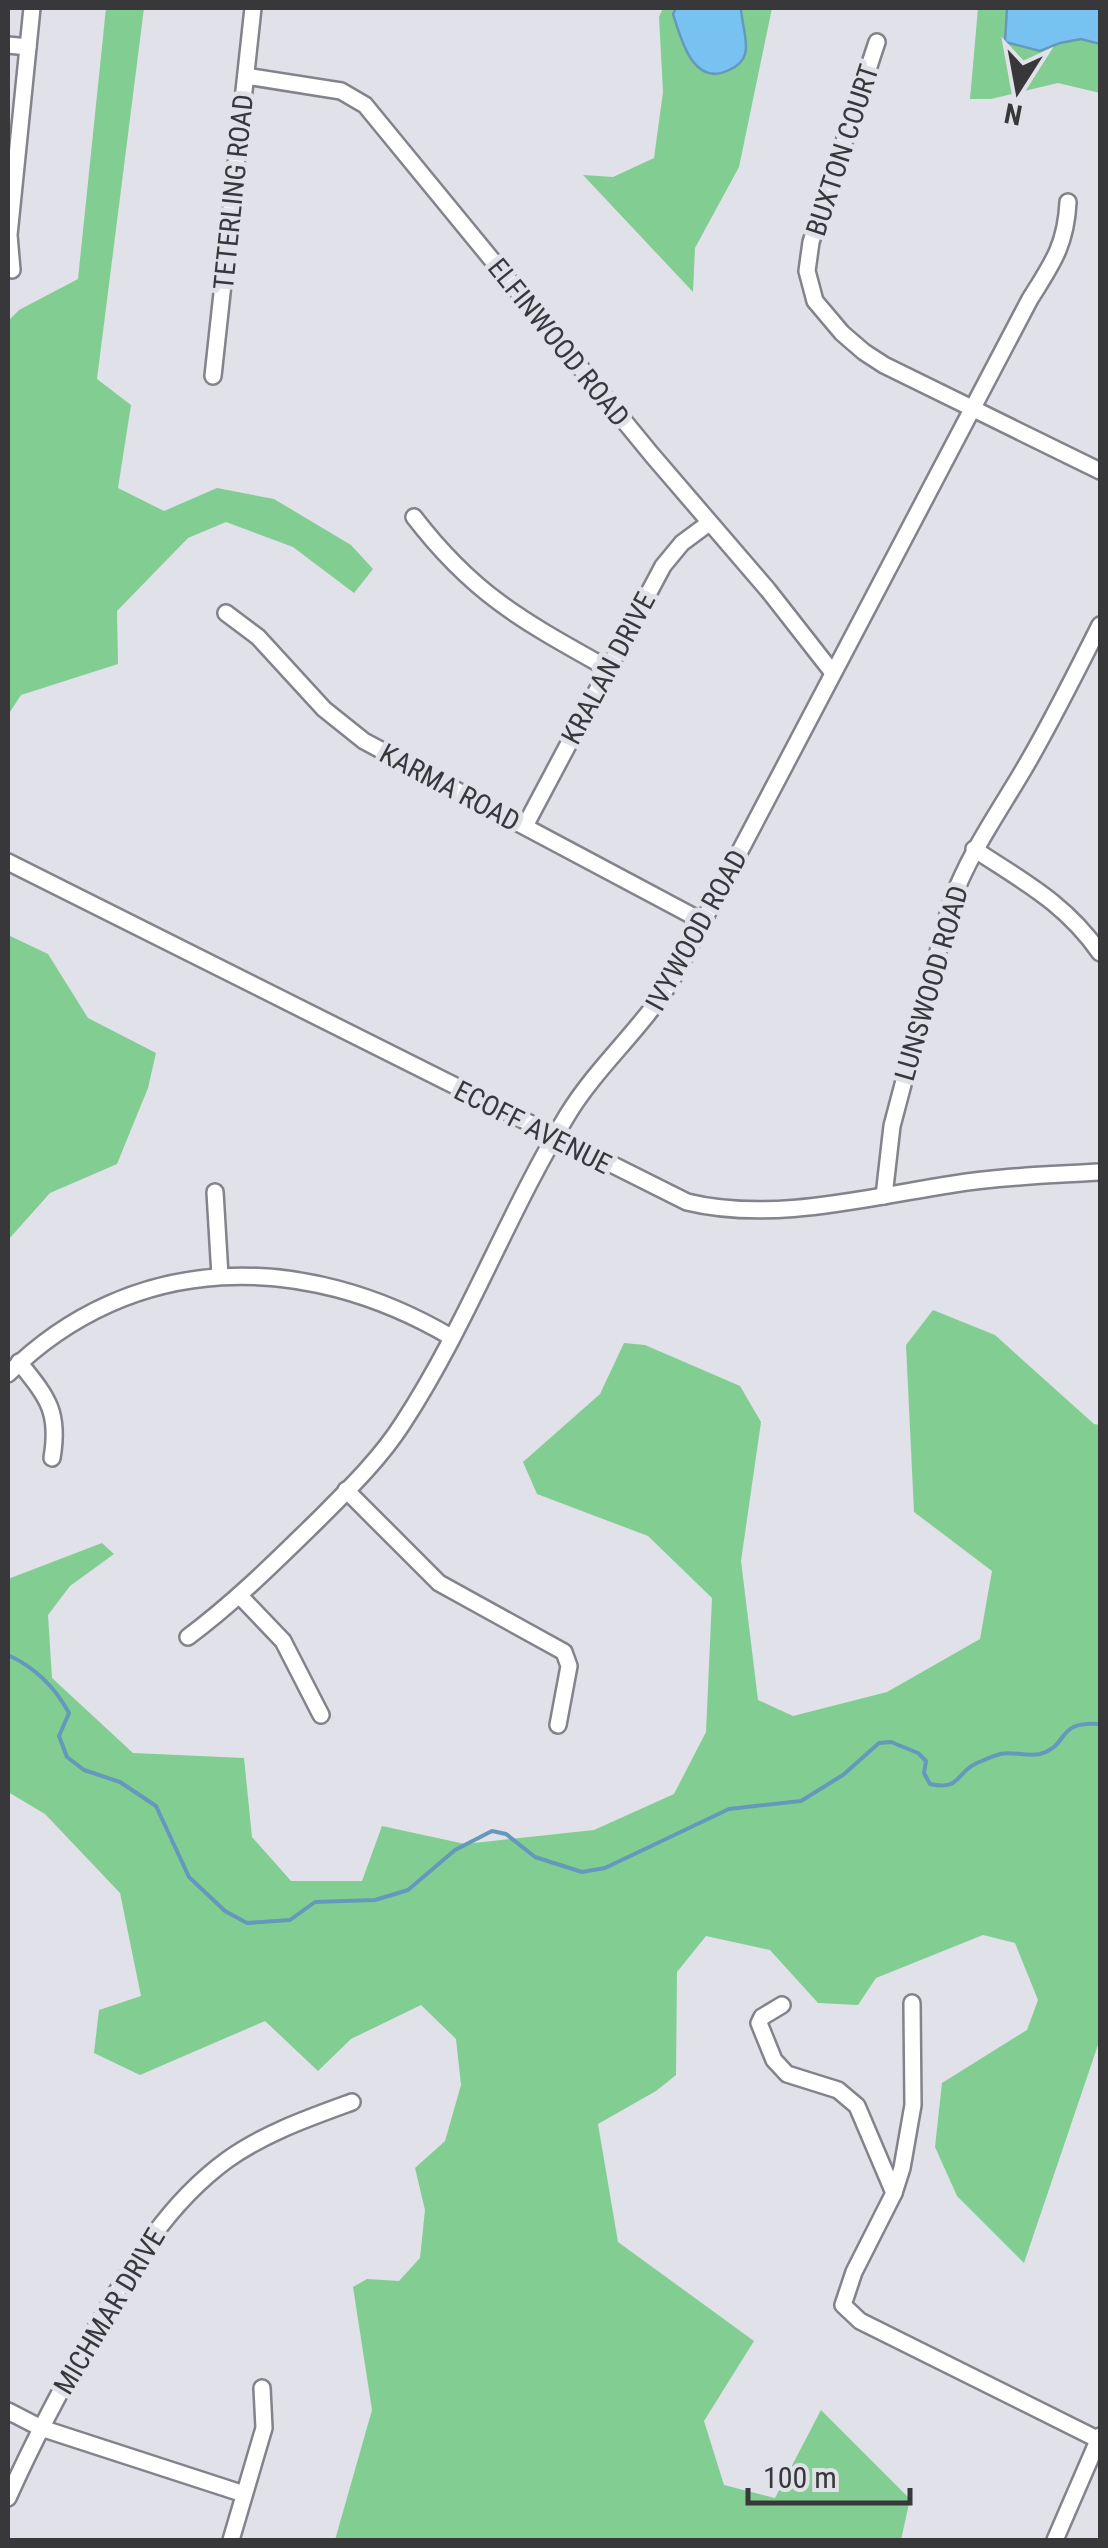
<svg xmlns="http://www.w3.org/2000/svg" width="1108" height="2548" font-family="'Roboto Condensed',sans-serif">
  <rect width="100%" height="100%" fill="#e0e1e9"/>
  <g fill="#82ce92">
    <polygon points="106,8 144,8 97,379 131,405 118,488 164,511 217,488 274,499 351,545 373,569 354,593 293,547 226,522 188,538 117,611 118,664 21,695 8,715 8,321 19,310 78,279"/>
    <polygon points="663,8 676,8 673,14 746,52 741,8 772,8 739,167 695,248 693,292 583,175 613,177 654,158 663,92 659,17"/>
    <polygon points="978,8 1007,8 1005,42 1040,51 1060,43 1081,39 1100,44 1100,93 1058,83 991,99 970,99"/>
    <polygon points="8,935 48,954 88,1018 156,1053 148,1088 117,1164 50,1193 8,1240"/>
    <polygon points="933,1310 995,1335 1094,1424 1100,1425 1100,2039 1024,2263 957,2196 935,2147 942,2083 1027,2030 1038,2000 1015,1943 983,1935 876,1978 858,2005 818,2003 770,1950 706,1936 677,1972 676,2075 656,2091 598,2124 618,2242 754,2341 704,2421 724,2485 775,2498 821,2410 910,2499 901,2540 335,2540 372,2410 353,2287 367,2279 399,2281 420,2258 425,2210 415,2168 445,2141 461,2085 456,2039 421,2005 351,2039 318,2071 265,2021 140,2075 94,2053 99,2010 141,1996 120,1893 45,1814 8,1792 8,1579 102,1543 114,1554 70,1586 48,1615 52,1678 133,1753 244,1758 252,1837 291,1881 362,1881 382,1826 465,1844 594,1830 674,1794 706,1732 712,1598 648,1536 537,1494 523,1462 600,1394 624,1343 645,1345 740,1386 761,1422 741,1561 758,1700 793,1716 887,1692 980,1639 992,1571 914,1512 906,1345"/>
  </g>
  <g fill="#78c2f2" stroke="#6599bb" stroke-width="2.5">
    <path d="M676 8H741C741 21 749 42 745 54 743 62 736 67 729 70 693 88 681 39 673 14Z"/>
    <polygon points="1007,8 1100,8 1100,44 1081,39 1060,43 1040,51 1005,42"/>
  </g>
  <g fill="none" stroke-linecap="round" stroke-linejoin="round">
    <path stroke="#6599bb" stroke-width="4" d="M8 1655C34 1667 55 1687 69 1713L59 1736 67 1757 84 1770 120 1782 156 1806 189 1877 225 1911 247 1923 290 1920 315 1902 375 1900 408 1890 455 1850 492 1831 506 1834 535 1857 582 1872 605 1868 729 1809 801 1801 843 1775 879 1743 891 1742 918 1753 926 1761 924 1773 930 1784C961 1791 955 1773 977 1763 984 1760 993 1756 1000 1754 1013 1751 1028 1757 1040 1754 1071 1745 1054 1721 1100 1724"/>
    <g stroke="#82838b" stroke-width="20">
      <g id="minor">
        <polyline points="877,42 811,242 807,271 815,301 842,333 864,352 884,365 1100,471"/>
        <polyline points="8,45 28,47"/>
        <polyline points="246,76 341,91 365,105 652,455 768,590 833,673"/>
        <polyline points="12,270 9,235 32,8"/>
        <polyline points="213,376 253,8"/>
        <path d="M414 517C474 595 523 621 607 668"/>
        <polyline points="226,613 258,637 324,709 364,741 704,922"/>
        <polyline points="525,826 663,566 682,543 709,523"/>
        <path d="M974 849C1024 882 1065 903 1100 953"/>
        <path d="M8 862 687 1202C773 1223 868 1197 954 1184 1003 1176 1052 1175 1100 1172"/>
        <polyline points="215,1192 220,1276"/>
        <path d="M884 1196 892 1126 951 903C970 851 1001 809 1028 762 1054 717 1077 671 1100 625"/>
        <path d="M19 1362C47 1397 60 1411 52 1458"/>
        <path d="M8 1374C133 1250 305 1251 451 1337"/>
        <polyline points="346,1490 439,1583 564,1652 569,1666 558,1725"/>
        <polyline points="240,1596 283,1641 321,1715"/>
        <path d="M188 1637C235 1602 276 1561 318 1520 348 1490 380 1459 403 1423 467 1325 507 1214 568 1114 600 1062 648 1024 678 969L1030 299C1052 264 1066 245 1068 202"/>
        <polyline points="782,2005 762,2017 759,2023 774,2060 787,2074 838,2090 857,2106 894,2193 854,2272 843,2305 860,2321 1099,2440"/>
        <polyline points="894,2193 902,2168 913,2105 912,2003"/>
        <polyline points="8,2411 41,2428 244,2494"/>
        <path d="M8 2498C34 2440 64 2383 96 2328 132 2264 167 2204 227 2160 265 2133 308 2118 352 2102"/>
        <polyline points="231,2540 264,2428 262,2388"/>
        <polyline points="1055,2540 1100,2436"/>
      </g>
    </g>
    <use href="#minor" stroke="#fff" stroke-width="15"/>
  </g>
  <g text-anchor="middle" stroke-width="10" stroke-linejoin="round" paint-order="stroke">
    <g font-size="28" fill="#38383b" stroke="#e0e1e9">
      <text transform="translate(842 150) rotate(-72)" y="10">BUXTON COURT</text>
      <text transform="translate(233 192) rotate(-84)" y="10">TETERLING ROAD</text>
      <text transform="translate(559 342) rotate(51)" y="10">ELFINWOOD ROAD</text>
      <text transform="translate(608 668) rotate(-62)" y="10">KRALAN DRIVE</text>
      <text transform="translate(450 787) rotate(28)" y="10">KARMA ROAD</text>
      <text transform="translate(696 930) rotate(-61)" y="10">IVYWOOD ROAD</text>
      <text transform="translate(931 983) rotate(-74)" y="10">LUNSWOOD ROAD</text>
      <text transform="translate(533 1127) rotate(27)" y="10">ECOFF AVENUE</text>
      <text transform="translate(109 2311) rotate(-59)" y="10">MICHMAR DRIVE</text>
    </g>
  </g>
  <rect width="1108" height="2548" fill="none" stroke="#38383b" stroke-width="20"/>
  <g transform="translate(1018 90) rotate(191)" stroke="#e0e1e9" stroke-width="8" paint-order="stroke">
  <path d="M0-8L18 38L0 25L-18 38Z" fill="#38383b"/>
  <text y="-15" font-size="28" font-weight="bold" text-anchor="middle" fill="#38383b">N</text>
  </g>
  <path d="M748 2488v15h162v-15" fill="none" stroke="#38383b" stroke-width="5"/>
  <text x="763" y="2488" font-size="30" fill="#38383b" stroke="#e0e1e9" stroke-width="8" paint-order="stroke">100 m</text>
</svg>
